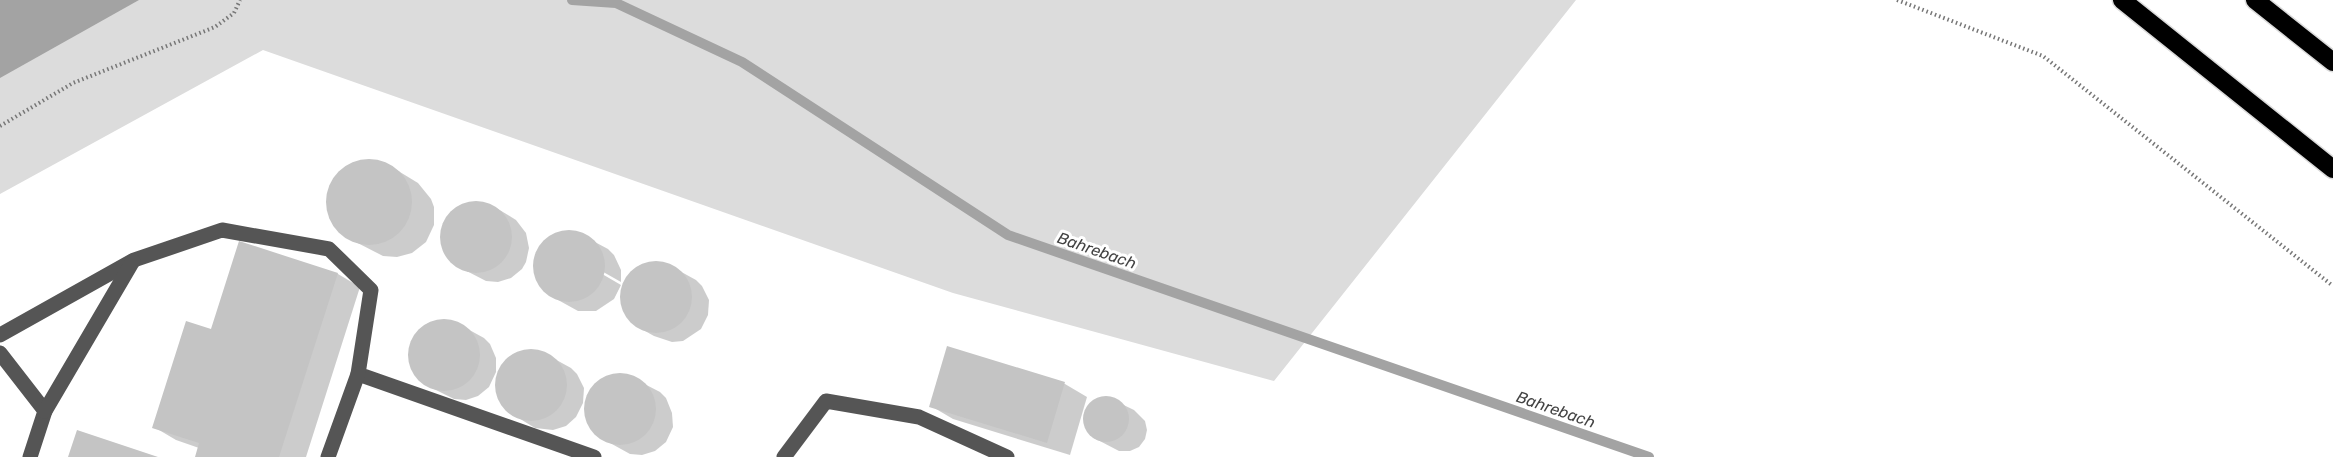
<svg xmlns="http://www.w3.org/2000/svg" width="2333" height="457" font-family="Rubik,sans-serif">
  <rect width="100%" height="100%" fill="#fff"/>
  <polygon fill="#dcdcdc" points="0,0 1576,0 1274,381 953,293 263,50 0,194"/>
  <polygon fill="#a3a3a3" points="0,0 139,0 0,78"/>
  <g fill="#0003">
    <polygon points="363,161 380,162 395,169 418,183 431,199 434,207 434,225 426,242 412,253 397,257 383,256 346,237 334,225 328,205 328,195 335,179 349,166"/>
    <polygon points="471,202 485,203 498,209 516,220 526,233 529,248 526,262 522,269 511,278 498,282 486,281 457,266 447,256 442,231 447,218 459,206"/>
    <polygon points="564,232 578,233 608,249 614,255 621,270 621,282 598,269 597,271 621,285 614,299 596,311 578,311 549,295 539,285 534,268 540,247 552,236"/>
    <polygon points="240,243 338,274 360,287 306,457 196,457 199,448 176,440 154,427 212,331"/>
    <polygon points="650,262 665,263 696,280 702,286 709,300 708,315 701,329 683,341 672,342 654,336 636,326 626,315 621,299 621,291 627,277 639,266"/>
    <polygon points="439,320 453,321 484,338 490,344 496,358 496,372 489,387 478,396 466,400 454,399 424,384 414,373 409,357 415,335 427,324"/>
    <polygon points="948,348 1065,384 1087,397 1070,455 953,419 931,406"/>
    <polygon points="526,350 540,351 571,368 577,374 584,388 583,403 576,417 566,426 553,430 535,428 517,417 501,403 496,387 496,379 502,365 514,354"/>
    <polygon points="615,375 629,376 660,392 666,398 672,413 673,427 666,442 655,451 642,455 630,454 601,438 591,428 585,411 586,403 591,390 603,379"/>
    <polygon points="1107,397 1134,410 1145,421 1147,430 1145,439 1139,447 1130,451 1119,451 1094,438 1086,427 1086,411 1092,402"/>
  </g>
  <g fill="none" stroke-linecap="round" stroke-linejoin="round">
    <polyline stroke="#a3a3a3" stroke-width="10" points="572,0 616,3 742,62 1008,235 1649,457"/>
  </g>
  <g fill="#c4c4c4">
    <circle cx="369" cy="202" r="43"/>
    <circle cx="476" cy="237" r="36"/>
    <circle cx="569" cy="266" r="36"/>
    <polygon points="239,241 338,273 279,457 195,457 199,443 152,428 186,321 211,329"/>
    <circle cx="656" cy="297" r="36"/>
    <circle cx="444" cy="355" r="36"/>
    <polygon points="947,346 1065,382 1047,443 929,407"/>
    <circle cx="531" cy="385" r="36"/>
    <circle cx="620" cy="409" r="36"/>
    <circle cx="1106" cy="419" r="23"/>
    <polygon points="77,430 158,457 68,457"/>
  </g>
  <g fill="none" stroke-linecap="round" stroke-linejoin="round">
    <g stroke="#dbdbdb" stroke-width="21">
      <g id="highway">
        <polyline points="2122,0 2333,169"/>
        <polyline points="2255,0 2333,62"/>
      </g>
    </g>
    <g stroke="#777" stroke-width="4" stroke-dasharray="1.5 3" stroke-linecap="butt">
      <polyline points="1897,0 2043,56 2333,286"/>
      <polyline points="0,126 73,83 215,27 234,13 240,0"/>
    </g>
    <g stroke="#555" stroke-width="15">
      <polyline points="0,335 134,260 222,230 329,249 371,290 358,374 594,457"/>
      <polyline points="0,353 45,411 30,457"/>
      <polyline points="45,411 133,261"/>
      <polyline points="328,457 358,374"/>
      <polyline points="784,457 826,401 919,417 1007,457"/>
    </g>
    <use href="#highway" stroke="#000" stroke-width="18"/>
  </g>
  <g text-anchor="middle" stroke-width="6" stroke-linejoin="round" paint-order="stroke">
    <g font-size="16" font-style="italic" fill="#444" stroke="#fff">
      <text transform="translate(1097 250) rotate(19)" y="6">Bahrebach</text>
      <text transform="translate(1556 409) rotate(19)" y="6">Bahrebach</text>
    </g>
  </g>
</svg>
